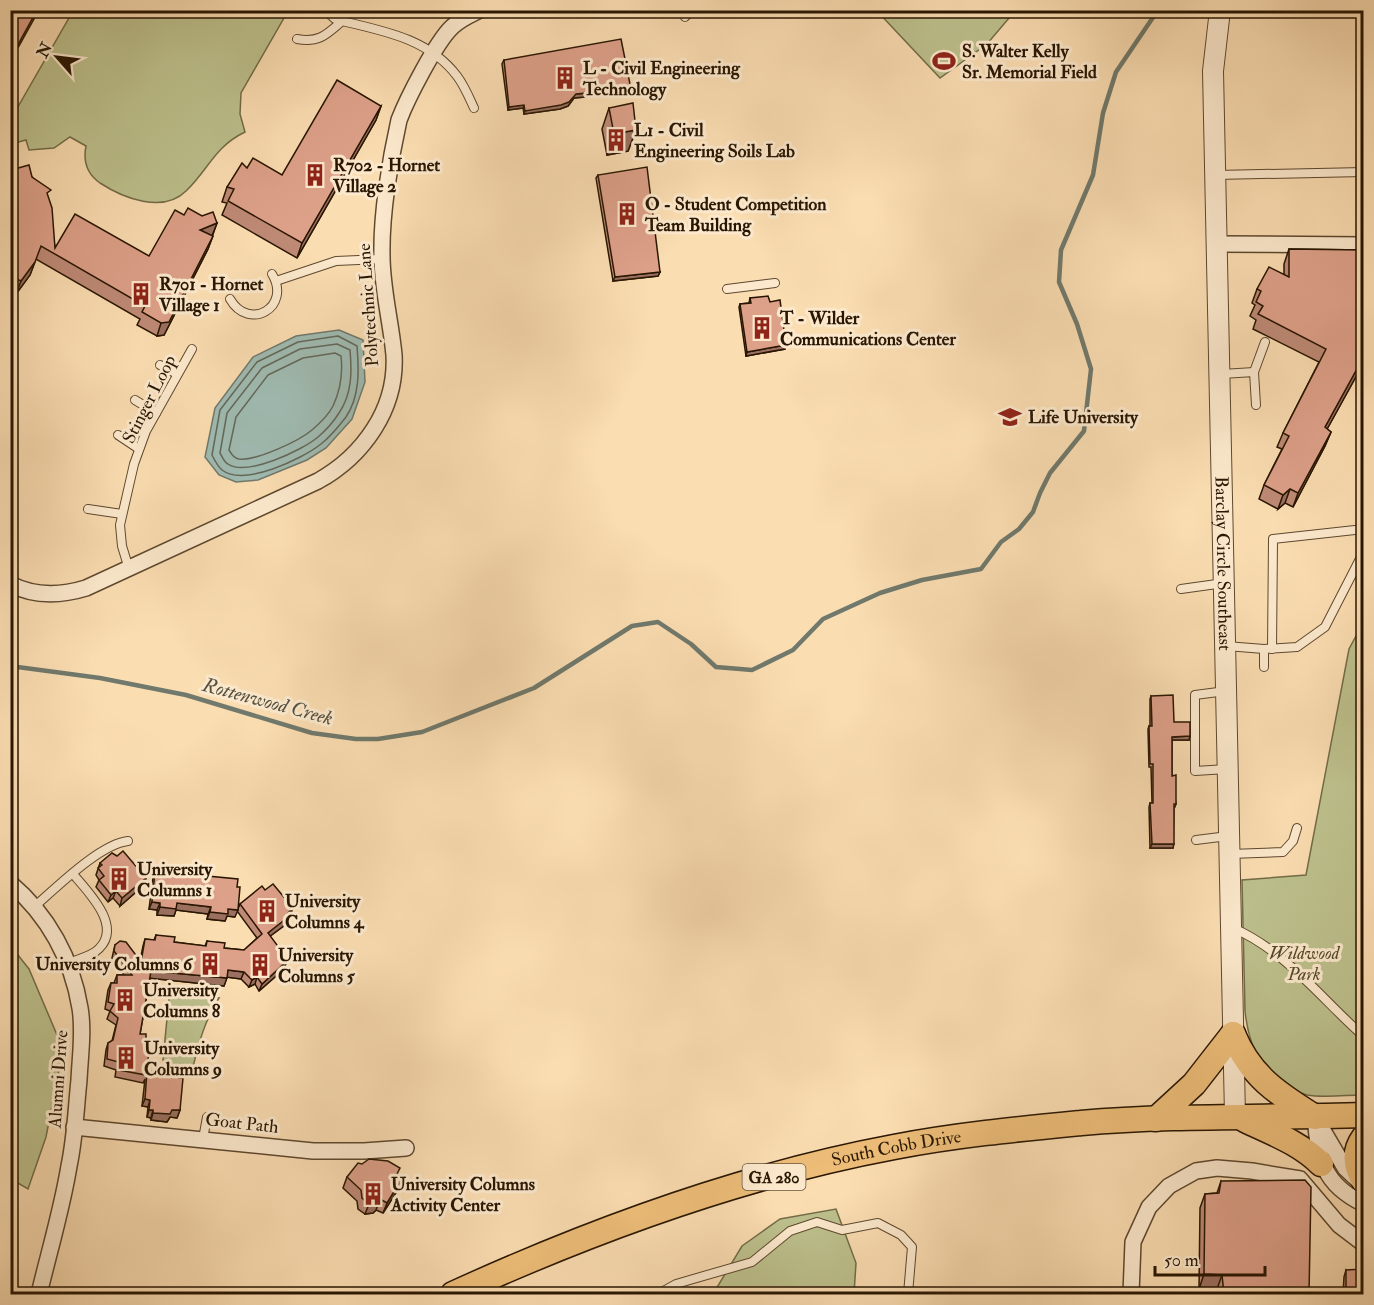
<svg xmlns="http://www.w3.org/2000/svg" width="1374" height="1305" font-family="'IM FELL Double Pica',serif">
  <rect width="100%" height="100%" fill="#fbddb2"/>
  <filter id="stains"><feTurbulence type="fractalNoise" baseFrequency=".00333" numOctaves="4"/><feColorMatrix values="0 0 0 0 .2 0 0 0 0 .09 0 0 0 0 .02 0 0 0 .5 -.17"/></filter>
  <radialGradient id="worn" r=".72"><stop offset=".6" stop-color="#630" stop-opacity="0"/><stop offset="1" stop-color="#630" stop-opacity=".3"/></radialGradient>
  <g fill="#bdc18d" stroke="#736c48" stroke-width="1.5">
    <path d="M73 11H288L241 93 240 114 245 132C214 147 209 169 186 191 163 214 123 198 100 183 87 174 83 161 86 146L70 137 54 148 29 150 26 140 15 143 11 140V119Z"/>
    <polygon points="877,11 876,11 1015,11 987,44 940,78"/>
    <path d="M1363 623V1095C1347 1095 1323 1098 1307 1095 1266 1084 1249 1050 1245 1011L1242 880 1306 875 1349 649Z"/>
    <polygon points="10,945 29,969 63,1049 46,1137 28,1189 11,1179"/>
    <path d="M174 994 219 998C205 1020 199 1042 193 1067L166 1064 163 1060 169 998Z"/>
    <polygon points="836,1209 856,1263 854,1294 713,1294 742,1246 780,1219"/>
  </g>
  <polygon fill="#9fbbb2" stroke="#70796c" stroke-width="1.5" points="339,330 363,340 365,382 352,419 326,448 307,460 258,480 236,482 219,475 205,457 215,408 253,357 296,336"/>
  <g fill="none" stroke-linecap="round" stroke-linejoin="round">
    <g stroke="#64685a" stroke-width="1.5">
      <path d="M338 336 357 346C359 370 360 396 346 417 339 426 329 438 321 444 302 459 244 487 222 470 218 467 214 459 212 455L220 410 257 362 298 342Z"/>
      <path d="M337 344 350 350C352 372 352 394 339 413 334 421 325 431 318 437 303 450 246 477 228 464 224 462 222 456 220 453L227 413 262 368 300 349Z"/>
      <path d="M335 353 341 356C343 374 341 389 333 406 329 414 319 424 312 430 299 441 256 461 239 459 234 458 232 455 229 450L236 417 268 375 303 358Z"/>
    </g>
    <polyline stroke="#70796c" stroke-width="4.5" points="10,666 100,678 186,695 312,733 356,739 378,739 422,732 534,688 632,626 658,622 691,644 716,667 752,670 793,650 823,619 880,593 922,580 981,569 1001,542 1019,529 1033,512 1040,493 1050,473 1084,431 1091,369 1077,324 1059,282 1061,250 1093,175 1103,113 1116,72 1158,10"/>
    <g stroke="#5e482e" stroke-width="10">
      <g id="service">
        <path d="M325 10 335 19 342 21C384 31 429 39 457 76 464 85 469 97 474 108"/>
        <polyline points="685,17 692,10"/>
        <path d="M297 39C319 43 326 35 342 21"/>
        <polyline points="1216,175 1364,172"/>
        <polyline points="276,281 336,261 382,259"/>
        <polyline points="727,289 775,283"/>
        <path d="M230 299C249 332 292 307 272 274"/>
        <polyline points="160,365 177,374"/>
        <polyline points="1254,372 1265,342"/>
        <polyline points="1222,374 1254,372 1256,405"/>
        <polyline points="135,400 156,413"/>
        <polyline points="118,435 139,449"/>
        <polyline points="88,509 122,514"/>
        <polyline points="129,569 122,546 120,525 134,464 146,431 192,349"/>
        <polyline points="1181,589 1224,583"/>
        <polyline points="1226,646 1264,649 1297,647 1325,627 1364,551"/>
        <polyline points="1264,649 1264,667"/>
        <polyline points="1272,649 1273,539 1364,529"/>
        <polyline points="1226,691 1195,695 1195,771 1227,769"/>
        <polyline points="1196,840 1228,836"/>
        <polyline points="1230,854 1283,852 1293,841 1297,828"/>
        <path d="M34 907C56 888 100 844 128 841"/>
        <path d="M1233 928C1284 950 1320 997 1360 1033"/>
        <path d="M68 963C77 960 87 957 95 952 126 929 89 893 73 874"/>
        <polyline points="203,1139 207,1117"/>
        <polyline points="658,1294 676,1284 752,1262 790,1231 817,1222 842,1230 878,1223 901,1235 912,1247 908,1294"/>
      </g>
    </g>
    <g stroke="#5e482e" stroke-width="18">
      <g id="minor">
        <polyline points="1217,244 1364,245"/>
        <path d="M10 584C35 597 60 596 86 588L318 481C363 456 397 409 394 355 391 322 382 289 382 256 381 215 390 160 399 120 407 99 436 42 452 27 460 19 470 15 480 10"/>
        <path d="M10 883C48 915 72 959 80 1008 84 1031 80 1057 79 1080 76 1109 75 1138 69 1166 62 1209 49 1252 39 1294"/>
        <path d="M1315 1117C1319 1159 1322 1184 1364 1204"/>
        <polyline points="1318,1122 1345,1168 1361,1183"/>
        <polyline points="74,1127 313,1151 364,1151 406,1148"/>
        <polyline points="1131,1294 1133,1242 1149,1207 1169,1186 1196,1171 1217,1168 1252,1171 1300,1179 1339,1225 1364,1244"/>
      </g>
    </g>
    <g stroke="#5e482e" stroke-width="22">
      <g id="tertiary">
        <path id="s1" d="M1220 10 1213 71 1235 1116"/>
      </g>
    </g>
    <g stroke="#291602" stroke-width="27">
      <g id="primary">
        <path d="M1233 1034C1250 1076 1278 1094 1315 1117"/>
        <polyline points="1156,1119 1194,1084 1233,1034"/>
        <path d="M1245 1120C1272 1133 1300 1143 1321 1164"/>
        <path d="M1364 1137C1353 1152 1355 1166 1364 1181"/>
        <path id="s2" d="M453 1294C591 1231 744 1175 894 1147 956 1135 1019 1129 1081 1123 1175 1115 1269 1118 1364 1115"/>
      </g>
    </g>
    <use href="#service" stroke="#fce9cd" stroke-width="8"/>
    <use href="#minor" stroke="#fce9cd" stroke-width="15"/>
    <use href="#tertiary" stroke="#fce9cd" stroke-width="20"/>
    <use href="#primary" stroke="#eebe79" stroke-width="24"/>
  </g>
  <g fill="#be8a76" stroke="#291602" stroke-width="1.5">
    <polygon points="145,10 158,10 154,16"/>
    <polygon points="504,60 630,93 574,98 568,106 560,109 524,114 523,108 508,110 502,64"/>
    <polygon points="381,106 376,120 297,258 222,215 227,203 222,202 227,187 247,168 282,175"/>
    <polygon points="609,108 636,130 628,151 607,155 602,129"/>
    <polygon points="11,170 32,177 48,197 55,248 149,256 184,215 202,216 217,223 208,249 164,335 157,336 137,325 140,319 36,259 30,275 16,294 10,291"/>
    <polygon points="598,175 660,272 658,276 613,281 596,178"/>
    <polygon points="1289,249 1364,250 1364,362 1327,429 1331,432 1325,446 1293,507 1285,503 1278,509 1259,499 1264,485 1282,449 1277,447 1283,433 1319,362 1253,329 1256,320 1250,316 1255,305 1252,303 1257,289 1284,274 1284,264"/>
    <polygon points="750,298 770,302 786,345 785,349 746,356 739,307 740,304 749,303"/>
    <polygon points="1151,696 1189,740 1172,740 1172,776 1176,804 1175,807 1174,807 1173,848 1150,848 1149,807 1150,803 1152,803 1151,767 1149,767 1148,729 1149,726 1150,726 1150,699"/>
    <polygon points="100,863 146,878 144,885 120,906 113,898 108,902 96,887 99,880 96,875"/>
    <polygon points="155,871 235,917 227,916 225,921 207,919 208,914 176,910 174,916 157,915 157,910 149,909 153,878"/>
    <polygon points="265,890 293,908 290,915 287,918 285,925 270,936 282,957 284,969 259,991 255,984 249,987 241,979 227,977 224,986 150,978 140,1034 146,1075 147,1071 175,1077 180,1110 177,1118 170,1117 167,1122 151,1120 151,1118 147,1117 148,1107 142,1106 145,1079 143,1083 115,1077 116,1070 104,1066 106,1050 108,1043 112,1041 116,1025 107,1019 110,1011 105,1009 108,990 111,983 114,983 117,975 124,975 112,958 115,945 140,961 143,946 145,939 154,940 156,935 174,942 205,946 207,941 224,948 244,950 257,938 237,911 240,904"/>
    <polygon points="397,1174 399,1188 383,1213 376,1210 373,1213 365,1214 358,1209 357,1201 343,1188 347,1177"/>
    <polygon points="1221,1181 1309,1294 1218,1294 1217,1289 1199,1289 1200,1208 1205,1194 1217,1193"/>
    <polygon points="1346,1270 1364,1294 1343,1294 1344,1277"/>
  </g>
  <g fill="#9b7060" stroke="#291602" stroke-width="1.5">
    <polygon points="37,10 39,10 10,62 10,59"/>
    <polygon points="631,89 630,93 574,98 568,106 560,109 524,114 525,111 576,94"/>
    <polygon points="524,105 523,108 508,110 509,107"/>
    <polygon points="381,106 376,120 297,258 302,243"/>
    <polygon points="636,130 628,151 607,155 614,134"/>
    <polygon points="217,223 212,236 200,230"/>
    <polygon points="213,236 208,249 164,335 157,336 161,323"/>
    <polygon points="35,262 30,275 16,294 21,281"/>
    <polygon points="660,272 658,276 613,281 615,277"/>
    <polygon points="786,345 785,349 746,356 747,352"/>
    <polygon points="1364,356 1364,362 1320,442 1325,427"/>
    <polygon points="1331,432 1325,446 1293,507 1298,493"/>
    <polygon points="1290,489 1285,503 1278,509 1283,495"/>
    <polygon points="1190,736 1189,740 1171,740 1172,737"/>
    <polygon points="1152,844 1174,844 1173,848 1150,848"/>
    <polygon points="146,878 144,885 120,906 122,898"/>
    <polygon points="116,891 113,898 108,902 111,895"/>
    <polygon points="152,902 160,903 157,910 149,909"/>
    <polygon points="177,903 211,907 208,914 176,910 174,916 157,915 160,907"/>
    <polygon points="293,908 290,915 287,918 285,925 265,940 268,933"/>
    <polygon points="228,909 238,910 235,917 227,916 225,921 207,919 210,912"/>
    <polygon points="287,961 284,969 259,991 262,984"/>
    <polygon points="228,970 244,972 241,979 225,977"/>
    <polygon points="151,971 227,978 224,986 148,978"/>
    <polygon points="257,977 255,984 249,987 252,980"/>
    <polygon points="145,1099 150,1100 148,1107 142,1106"/>
    <polygon points="149,1110 153,1110 151,1118 147,1117"/>
    <polygon points="172,1110 180,1110 177,1118 170,1117 167,1122 151,1120 153,1113"/>
    <polygon points="403,1177 399,1188 383,1213 387,1203"/>
    <polygon points="380,1199 376,1210 373,1213 365,1214 369,1204"/>
    <polygon points="1204,1274 1222,1275 1217,1289 1199,1289"/>
  </g>
  <g fill="#dda089" stroke="#291602" stroke-width="1.5">
    <polygon points="10,10 37,10 10,59"/>
    <polygon points="621,39 631,89 576,94 569,102 561,105 525,111 524,105 509,107 504,60"/>
    <polygon points="337,80 381,106 302,243 228,201 234,189 227,187 242,163 247,168 253,158 282,175"/>
    <polygon points="633,103 636,130 614,134 609,108"/>
    <polygon points="29,165 32,177 51,190 47,193 52,208 55,248 75,214 149,256 175,210 184,215 188,208 202,216 213,212 217,223 200,230 213,236 169,322 161,323 142,312 145,306 41,246 35,262 21,281 10,276 10,186 14,180 11,170"/>
    <polygon points="647,167 660,272 615,277 598,175"/>
    <polygon points="1289,249 1364,250 1364,356 1325,427 1331,432 1298,493 1290,489 1283,495 1264,485 1289,436 1283,433 1326,349 1258,314 1263,306 1256,302 1261,291 1257,289 1269,267 1289,277"/>
    <polygon points="768,296 770,302 780,300 786,345 747,352 740,304 751,303 750,298"/>
    <polygon points="1173,695 1174,722 1190,722 1190,736 1172,737 1172,776 1176,775 1176,804 1174,804 1174,844 1152,844 1150,803 1153,803 1153,764 1150,764 1149,726 1152,726 1151,696"/>
    <polygon points="123,851 146,878 122,898 116,891 111,895 99,880 104,876 98,868 102,865 100,863 112,853 117,856"/>
    <polygon points="155,871 238,879 237,887 240,887 238,910 228,909 228,914 210,912 211,907 177,903 176,909 160,907 160,903 152,902"/>
    <polygon points="273,884 293,908 287,914 287,918 268,933 283,953 280,955 287,961 262,984 257,977 252,980 244,972 228,970 227,978 151,971 140,1034 146,1034 146,1044 150,1044 146,1075 118,1070 119,1062 107,1059 108,1043 113,1040 118,1018 110,1011 114,1004 108,1002 111,983 117,983 117,975 132,975 114,951 115,945 120,941 126,942 141,962 145,939 155,940 156,935 175,937 174,942 206,946 207,941 225,943 224,948 244,950 262,934 240,904 262,886 265,890"/>
    <polygon points="147,1071 176,1074 175,1077 183,1078 180,1110 172,1110 170,1114 153,1113 153,1110 149,1110 150,1100 145,1099"/>
    <polygon points="369,1159 388,1161 400,1168 397,1174 403,1177 387,1203 380,1199 377,1203 369,1204 362,1198 361,1190 347,1177 358,1163 362,1164"/>
    <polygon points="1305,1180 1311,1187 1309,1294 1224,1294 1222,1275 1204,1274 1205,1194 1219,1193 1221,1181"/>
    <polygon points="1364,1269 1364,1294 1346,1294 1346,1270"/>
  </g>
  <defs>
    <g id="stadium-bare" transform="scale(1.8)"><path d="M0-5a6.5 5 0 1 0 0 10a6.5 5 0 1 0 0-10ZM-3.5-1.8h7v3.6h-7Z" fill="#8f2418" stroke="#fce9cd" stroke-width="2.5" paint-order="stroke"/></g>
    <g id="building-bare" transform="scale(1.8)"><path d="M-4-6H4V6H1V3H-1V6H-4ZM-2.5-4.3h1.7v1.8h-1.7ZM.8-4.3h1.7v1.8H.8ZM-2.5-1h1.7V.8h-1.7ZM.8-1h1.7V.8H.8Z" fill="#8f2418" stroke="#fce9cd" stroke-width="2.5" paint-order="stroke"/></g>
    <g id="university-bare" transform="scale(1.8)"><path d="M0-5L7-2L0 1L-7-2ZM-4 1L0 2.5L4 1V4Q0 6-4 4Z" fill="#8f2418" stroke="#fce9cd" stroke-width="2.5" paint-order="stroke"/></g>
  </defs>
  <g fill-rule="evenodd">
    <use href="#stadium-bare" x="944" y="61"/>
    <use href="#building-bare" x="565" y="78"/>
    <use href="#building-bare" x="616" y="140"/>
    <use href="#building-bare" x="315" y="175"/>
    <use href="#building-bare" x="627" y="214"/>
    <use href="#building-bare" x="141" y="294"/>
    <use href="#building-bare" x="762" y="328"/>
    <use href="#university-bare" x="1010" y="417"/>
    <use href="#building-bare" x="119" y="879"/>
    <use href="#building-bare" x="267" y="911"/>
    <use href="#building-bare" x="210" y="964"/>
    <use href="#building-bare" x="260" y="965"/>
    <use href="#building-bare" x="125" y="1000"/>
    <use href="#building-bare" x="126" y="1058"/>
    <use href="#building-bare" x="373" y="1194"/>
  </g>
  <g text-anchor="middle" stroke-width="6" stroke-linejoin="round" paint-order="stroke">
    <rect fill="#fce9cd" stroke="#68553f" stroke-width="1.5" x="742.5" y="1164" width="63" height="26" rx="4.5"/>
    <g font-size="16" font-weight="bold" fill="#291602">
      <text x="774" y="1183">GA 280</text>
    </g>
    <g font-size="18" font-weight="bold" fill="#291602" stroke="#fce9cd" text-anchor="start">
      <text x="962" y="57">S. Walter Kelly<tspan x="962" dy="21">Sr. Memorial Field</tspan></text>
      <text x="583" y="74">L - Civil Engineering<tspan x="583" dy="21">Technology</tspan></text>
      <text x="634" y="136">L1 - Civil<tspan x="634" dy="21">Engineering Soils Lab</tspan></text>
      <text x="333" y="171">R702 - Hornet<tspan x="333" dy="21">Village 2</tspan></text>
      <text x="645" y="210">O - Student Competition<tspan x="645" dy="21">Team Building</tspan></text>
      <text x="159" y="290">R701 - Hornet<tspan x="159" dy="21">Village 1</tspan></text>
      <text x="780" y="324">T - Wilder<tspan x="780" dy="21">Communications Center</tspan></text>
      <text x="1028" y="423">Life University</text>
      <text x="137" y="875">University<tspan x="137" dy="21">Columns 1</tspan></text>
      <text x="285" y="907">University<tspan x="285" dy="21">Columns 4</tspan></text>
      <text x="278" y="961">University<tspan x="278" dy="21">Columns 5</tspan></text>
      <text x="192" y="970" text-anchor="end">University Columns 6</text>
      <text x="143" y="996">University<tspan x="143" dy="21">Columns 8</tspan></text>
      <text x="144" y="1054">University<tspan x="144" dy="21">Columns 9</tspan></text>
      <text x="391" y="1190">University Columns<tspan x="391" dy="21">Activity Center</tspan></text>
    </g>
    <g font-size="18" fill="#291602" stroke="#fce9cd">
      <text transform="translate(368 305) rotate(-94)" y="6">Polytechnic Lane</text>
      <text transform="translate(149 399) rotate(-63)" y="6">Stinger Loop</text>
      <text dy="6" stroke="none"><textPath href="#s1" startOffset="554">Barclay Circle Southeast</textPath></text>
      <text transform="translate(58 1079) rotate(-86)" y="6">Alumni Drive</text>
      <text transform="translate(242 1123) rotate(6)" y="6">Goat Path</text>
      <text dy="6" stroke="none"><textPath href="#s2" startOffset="468">South Cobb Drive</textPath></text>
    </g>
    <g font-size="18" font-style="italic" fill="#55492c" stroke="#fce9cd">
      <text x="1304" y="959">Wildwood<tspan x="1304" dy="21">Park</tspan></text>
    </g>
    <g font-size="20" font-style="italic" fill="#525040" stroke="#fce9cd">
      <text transform="translate(268 701) rotate(15)" y="7">Rottenwood Creek</text>
    </g>
  </g>
  <rect width="1374" height="1305" fill="none" stroke="#fbddb2" stroke-width="36"/>
  <rect x="12" y="12" width="1350" height="1281" fill="none" stroke="#291602" stroke-width="3"/>
  <rect x="18" y="18" width="1338" height="1269" fill="none" stroke="#291602" stroke-width="1.5"/>
  <g transform="translate(57 57) rotate(298)" stroke="#fce9cd" stroke-width="4.5" paint-order="stroke">
  <path d="M0-4.5L10 22L0 15L-10 22Z" fill="#291602"/>
  <text y="-9" font-size="16" font-weight="bold" text-anchor="middle" fill="#291602">N</text>
  </g>
  <path d="M1155 1266v9h110v-9" fill="none" stroke="#291602" stroke-width="3"/>
  <text x="1164" y="1266" font-size="18" fill="#291602" stroke="#fce9cd" stroke-width="4.5" paint-order="stroke">50 m</text>
  <rect width="100%" height="100%" filter="url(#stains)"/>
  <rect width="100%" height="100%" fill="url(#worn)"/>
</svg>
